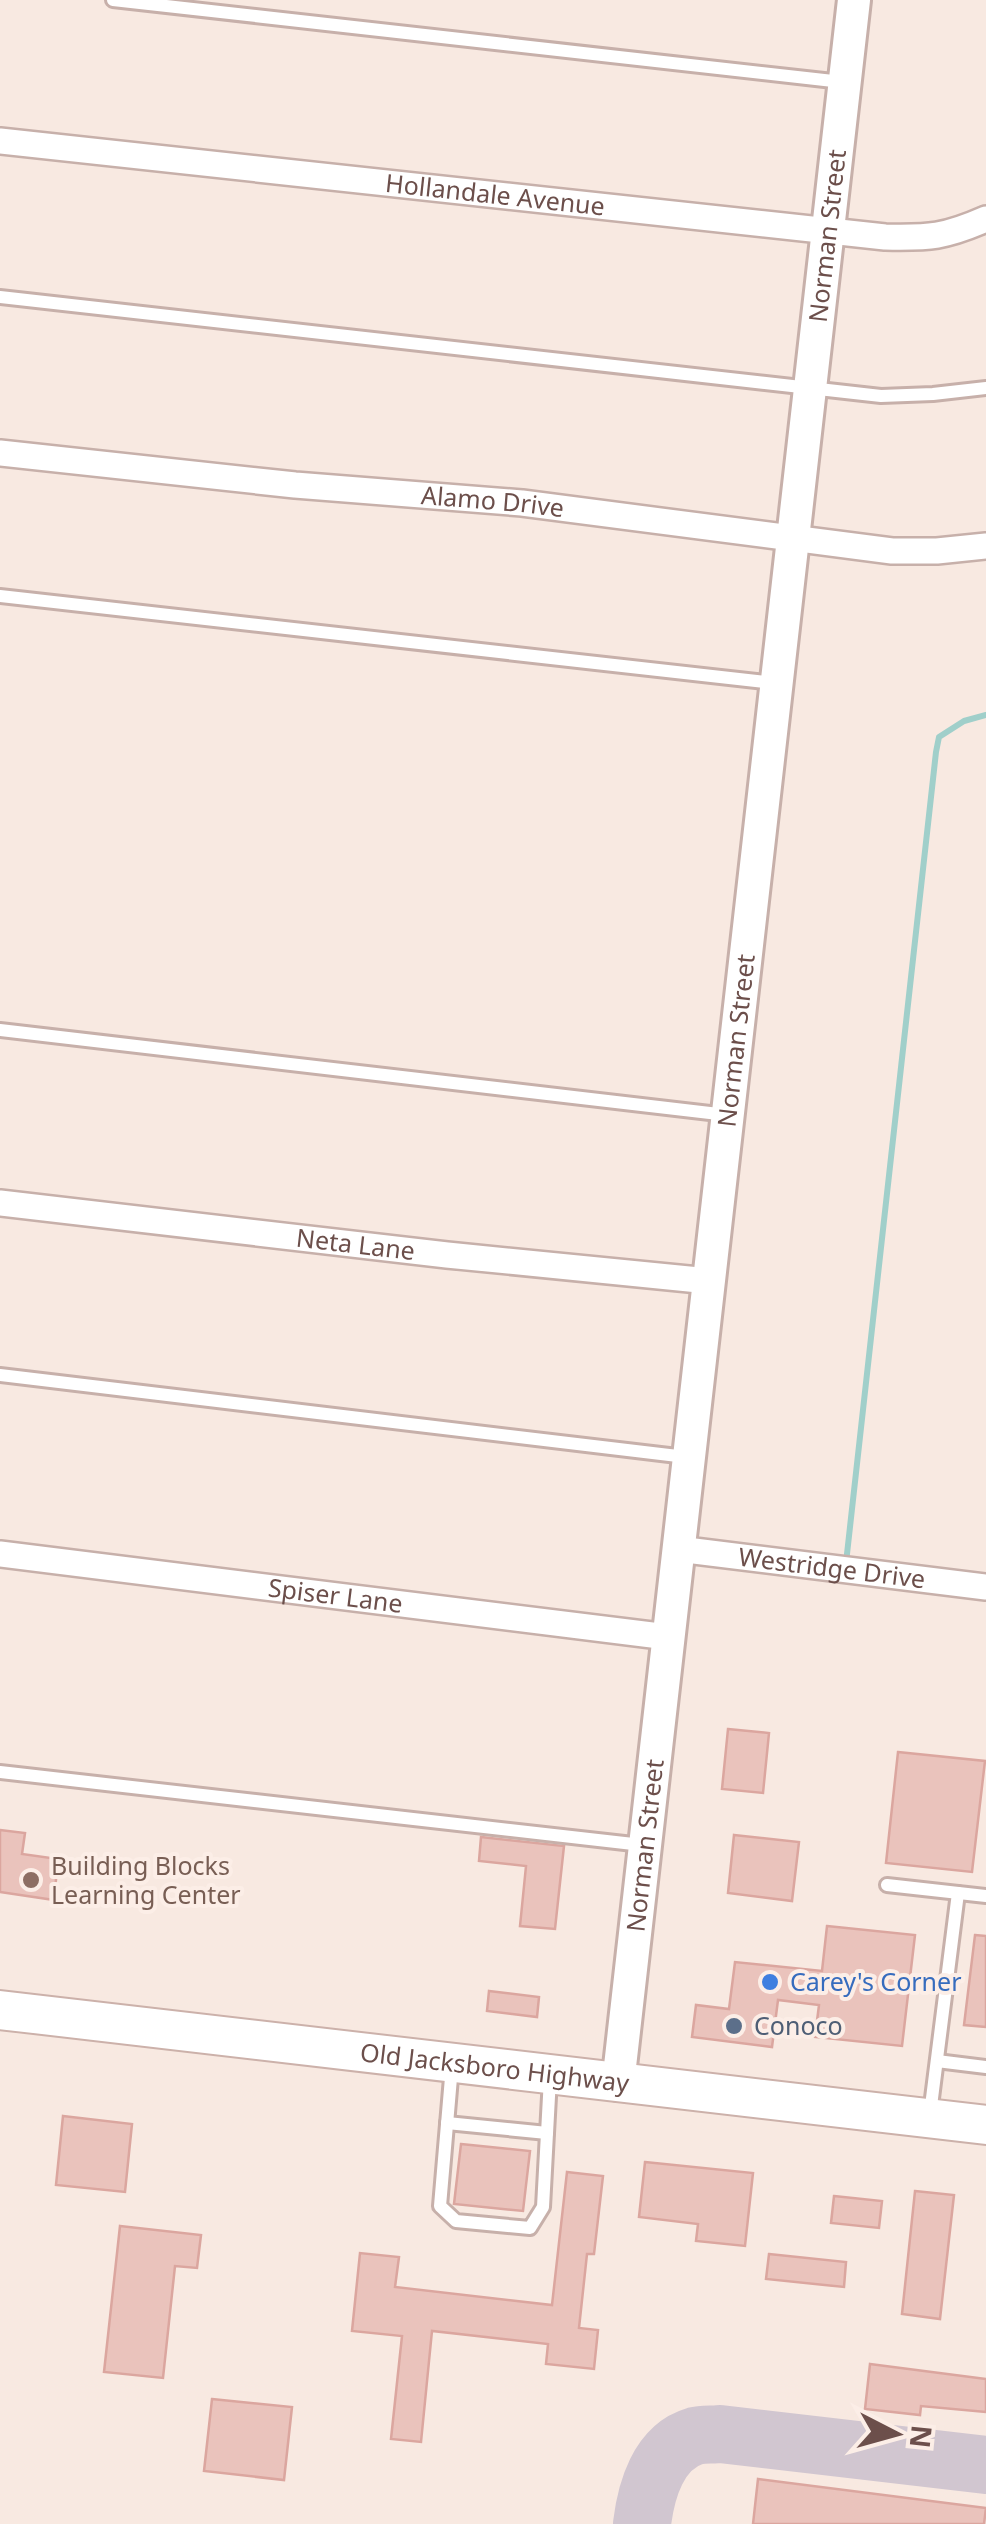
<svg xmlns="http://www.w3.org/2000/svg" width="986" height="2524" font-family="'Noto Sans',sans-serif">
  <rect width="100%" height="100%" fill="#f8e9e1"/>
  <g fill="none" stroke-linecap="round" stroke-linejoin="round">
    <polyline stroke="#a0cfca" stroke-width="6" points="846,1563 936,752 939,737 964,721 986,715"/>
    <path stroke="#d1c6d0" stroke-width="58" d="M642 2524C646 2491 658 2447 695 2436 703 2434 713 2435 720 2434L986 2465"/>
  </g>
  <g fill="#eac3bc" stroke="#dba69f" stroke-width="2.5">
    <polygon points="728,1729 769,1733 763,1793 722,1789"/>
    <polygon points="898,1752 985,1761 972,1872 886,1863"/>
    <polygon points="0,1830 25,1833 22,1854 58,1859 54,1900 0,1892"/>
    <polygon points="734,1835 799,1842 792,1901 728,1893"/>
    <polygon points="481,1837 564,1846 555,1929 520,1926 526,1866 479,1861"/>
    <polygon points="827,1926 915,1935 902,2046 815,2037 819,2005 778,2000 772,2047 692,2037 696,2005 729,2009 735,1962 822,1971"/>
    <polygon points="975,1935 986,1936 986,2027 964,2025"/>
    <polygon points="489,1991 539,1997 537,2017 487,2011"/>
    <polygon points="63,2116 132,2124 125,2192 56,2185"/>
    <polygon points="461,2144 530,2151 523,2211 454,2204"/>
    <polygon points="645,2162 753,2173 745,2246 696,2241 698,2224 639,2217"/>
    <polygon points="567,2172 603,2176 594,2254 587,2254 579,2328 598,2330 594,2369 546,2364 548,2344 432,2331 421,2442 391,2439 402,2336 352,2331 360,2253 399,2257 395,2287 552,2305"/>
    <polygon points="915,2191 954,2195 940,2319 902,2314"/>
    <polygon points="834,2196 882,2201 879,2228 831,2223"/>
    <polygon points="120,2226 201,2235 197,2268 175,2266 163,2378 104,2372"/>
    <polygon points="769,2254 846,2262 844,2287 766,2279"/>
    <polygon points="870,2364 986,2379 986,2412 921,2406 920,2415 865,2409"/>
    <polygon points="212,2399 292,2407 284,2480 204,2471"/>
    <polygon points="758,2479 986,2508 984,2524 753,2524"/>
  </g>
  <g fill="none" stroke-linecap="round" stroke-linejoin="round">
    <g stroke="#c7b0aa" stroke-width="18">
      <g id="service">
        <polyline points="113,0 842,82"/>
        <polyline points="0,297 881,396 933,394 986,388"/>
        <polyline points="0,596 774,683"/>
        <polyline points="0,1030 727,1115"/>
        <polyline points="0,1375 686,1457"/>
        <polyline points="0,1772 642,1845"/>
        <polyline points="887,1885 986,1896"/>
        <polyline points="937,2061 986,2067"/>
        <polyline points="452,2066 440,2206 456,2221 530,2228 543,2207 550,2078"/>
        <polyline points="930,2114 958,1893"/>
        <polyline points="447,2123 547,2133"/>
      </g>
    </g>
    <g stroke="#c7b0aa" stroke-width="30">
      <g id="minor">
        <path id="s1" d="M0 141 885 237C930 238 945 237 986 219"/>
        <path id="s2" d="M0 453 295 485 522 503 892 551H937L986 546"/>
        <path id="s3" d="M0 1203 447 1255 709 1281"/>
        <path id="s4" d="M678 1549 986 1587"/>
        <path id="s5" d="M0 1554 668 1637"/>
      </g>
    </g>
    <g stroke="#c7b0aa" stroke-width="38">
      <g id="tertiary">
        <path id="s6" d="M618 2084 854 0"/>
      </g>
    </g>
    <g stroke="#ccb1aa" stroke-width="42">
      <g id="secondary">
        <path id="s7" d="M0 2010 986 2125"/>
      </g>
    </g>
    <use href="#service" stroke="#fff" stroke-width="12"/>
    <use href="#minor" stroke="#fff" stroke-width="25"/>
    <use href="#tertiary" stroke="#fff" stroke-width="32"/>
    <use href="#secondary" stroke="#fff" stroke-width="38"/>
  </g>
  <circle fill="#8d6e63" stroke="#fceee7" stroke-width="4" cx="31" cy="1880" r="10"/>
  <circle fill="#3f7fe0" stroke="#fceee7" stroke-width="4" cx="770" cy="1982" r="10"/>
  <circle fill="#5c6f8a" stroke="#fceee7" stroke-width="4" cx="734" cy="2026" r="10"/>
  <g text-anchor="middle" stroke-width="8" stroke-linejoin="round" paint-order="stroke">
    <g font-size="25" fill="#6c4f4b" stroke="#fceee7">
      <text dy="9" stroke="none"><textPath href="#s1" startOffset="498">Hollandale Avenue</textPath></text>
      <text dy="9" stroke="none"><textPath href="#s6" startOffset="1860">Norman Street</textPath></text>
      <text dy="9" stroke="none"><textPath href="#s2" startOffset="495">Alamo Drive</textPath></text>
      <text dy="9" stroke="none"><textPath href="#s6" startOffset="1050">Norman Street</textPath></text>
      <text dy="9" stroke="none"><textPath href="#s3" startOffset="358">Neta Lane</textPath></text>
      <text dy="9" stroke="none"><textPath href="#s4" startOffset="155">Westridge Drive</textPath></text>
      <text dy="9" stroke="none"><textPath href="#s5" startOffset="338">Spiser Lane</textPath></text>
      <text dy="9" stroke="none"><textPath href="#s6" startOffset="240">Norman Street</textPath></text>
      <text dy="9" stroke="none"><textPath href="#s7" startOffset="498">Old Jacksboro Highway</textPath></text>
    </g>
    <g font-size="25" fill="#785e54" stroke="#fceee7" text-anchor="start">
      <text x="51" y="1875">Building Blocks<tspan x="51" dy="29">Learning Center</tspan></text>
    </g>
    <g font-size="25" fill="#366cbe" stroke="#fceee7" text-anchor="start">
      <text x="790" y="1991">Carey's Corner</text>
    </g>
    <g font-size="25" fill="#4e5e75" stroke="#fceee7" text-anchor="start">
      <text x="754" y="2035">Conoco</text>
    </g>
  </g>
  <g transform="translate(896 2434) rotate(96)" stroke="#fceee7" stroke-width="8" paint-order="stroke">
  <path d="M0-8L18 38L0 25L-18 38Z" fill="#6c4f4b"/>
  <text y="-15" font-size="28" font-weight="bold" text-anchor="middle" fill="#6c4f4b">N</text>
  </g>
</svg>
